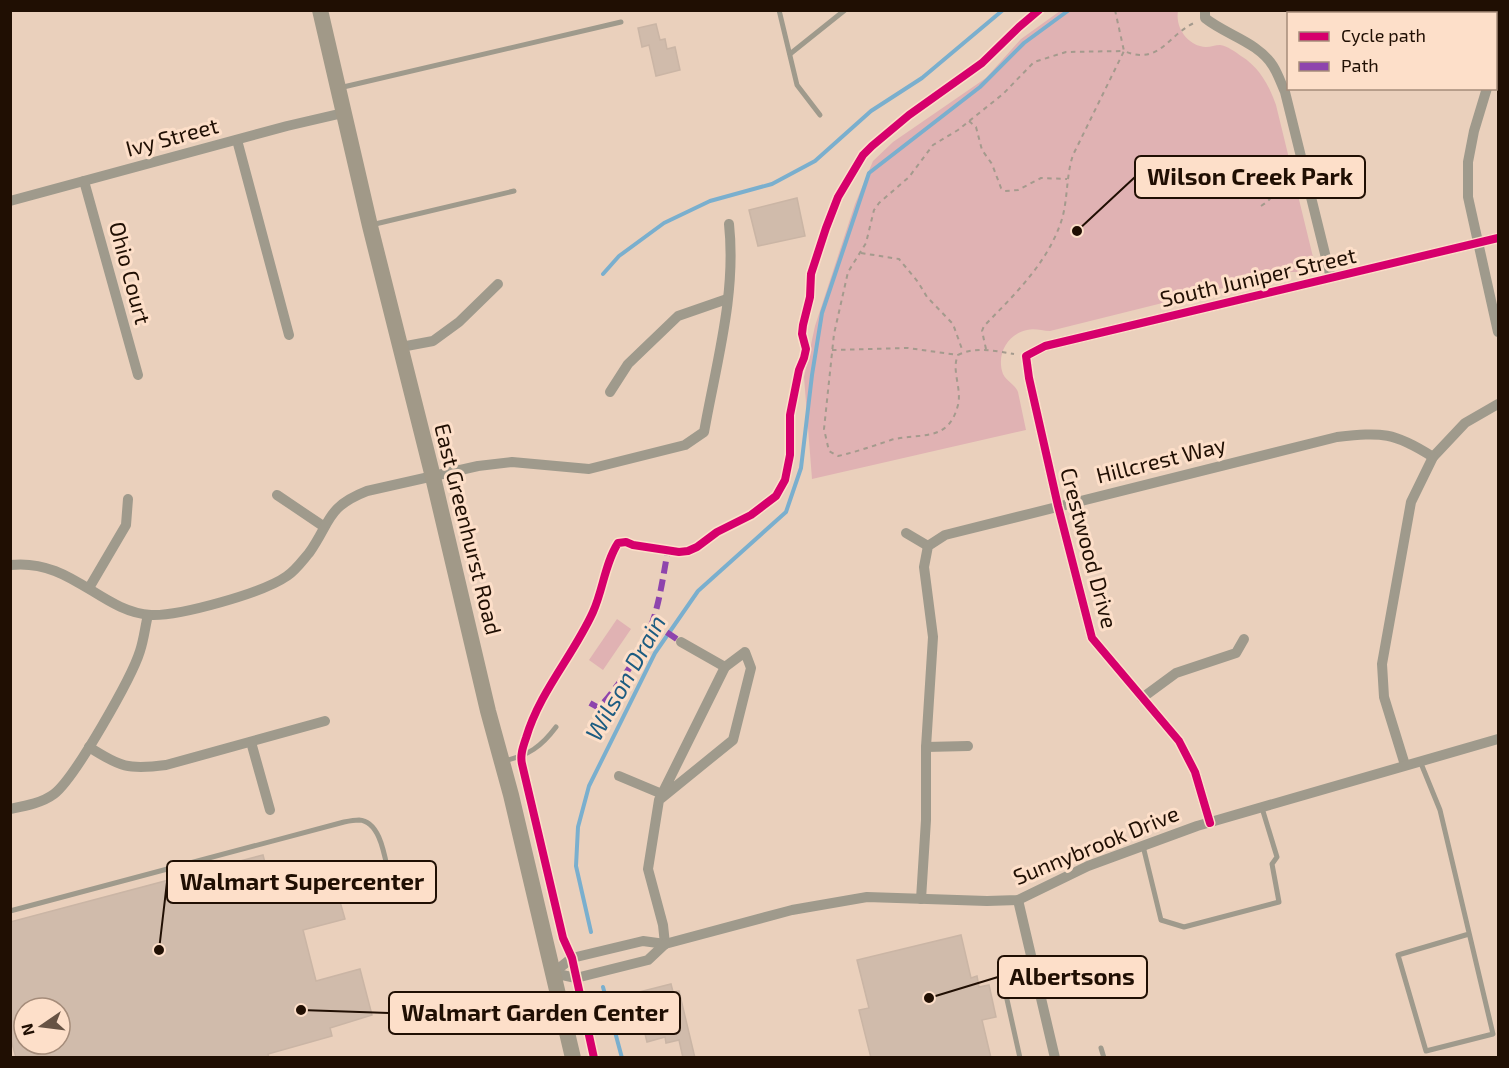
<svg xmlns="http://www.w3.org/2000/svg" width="1509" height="1068" font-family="'Exo 2',sans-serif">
  <rect width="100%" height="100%" fill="#ead0bc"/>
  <g fill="#e0b2b3">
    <path d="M1060 11H1178C1175 28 1188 46 1206 47 1211 47 1215 45 1220 45 1227 46 1236 52 1241 56 1259 67 1269 85 1276 105L1313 257 1305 272H1287L1050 331C1042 331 1035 328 1027 330 1007 334 996 355 1003 374 1007 382 1015 384 1018 392L1026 430 812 479 804 377 815 326 855 204 873 161 893 142 986 78 1021 39Z"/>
    <polygon points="617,619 631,629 603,670 589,660"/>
  </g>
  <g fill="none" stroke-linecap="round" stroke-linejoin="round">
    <g stroke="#7aafce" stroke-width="4">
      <polyline points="603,274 619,256 664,223 710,201 772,184 815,161 871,111 922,78 1003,10"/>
      <polyline points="591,932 576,866 578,827 589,786 655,653 698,591 786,512 801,468 812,375 822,313 869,173 980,87 1024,43 1069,10"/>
      <polyline points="603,987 622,1058"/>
    </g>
  </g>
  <g fill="#d0bbab" stroke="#cab5a5" stroke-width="1.5" fill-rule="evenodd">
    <polygon points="656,24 660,40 665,39 667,49 675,47 680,70 656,76 649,45 642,47 638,28"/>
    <polygon points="797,198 805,236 758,246 749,210"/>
    <path d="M263 855 274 898 292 892 294 899 336 888 345 919 303 930 316 981 360 969 372 1015 330 1028 332 1036 268 1054 269 1058H16L10 1036V922ZM24 1008H60V1044H24Z"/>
    <polygon points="961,935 971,978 977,976 979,987 989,985 996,1017 982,1020 991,1058 871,1058 859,1010 869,1008 857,960"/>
    <polygon points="671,984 673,992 679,991 695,1058 683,1058 679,1040 666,1043 665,1037 647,1042 635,993"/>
  </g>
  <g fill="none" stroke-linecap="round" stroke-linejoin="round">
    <g stroke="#a49a8d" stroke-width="2" stroke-dasharray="4.5 4.5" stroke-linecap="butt">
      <path d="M1115 10 1124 51C1159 66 1168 35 1194 23"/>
      <polyline points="969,121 976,127 982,150 992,164 1001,188 1005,191 1018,190 1041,178 1067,179"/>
      <path d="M1261 206C1278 196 1271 186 1296 182"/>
      <polyline points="861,253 899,259 918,282 927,297 953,324 963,352"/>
      <path d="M986 349 982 331 984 326C1015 294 1048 263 1062 219 1068 198 1066 176 1073 155L1124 51 1066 52 1034 62 1003 94 958 130 933 145 909 177 879 203 874 210 866 243 848 272 834 334 824 429 829 451 838 456C856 452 873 446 891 440 919 432 948 444 958 405 962 388 951 370 958 355 976 346 995 351 1014 354"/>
      <polyline points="832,350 908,348 958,355"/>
    </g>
    <g stroke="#9f9a8c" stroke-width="5">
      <polyline points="779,10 797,85 820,115"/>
      <polyline points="790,54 845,10"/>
      <polyline points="339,88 621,22"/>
      <polyline points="371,225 514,191"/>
      <path d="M504 761C529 755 541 747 556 727"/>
      <polyline points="1420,761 1440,810 1493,1034 1426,1051 1398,955 1469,934"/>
      <polyline points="1143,846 1161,920 1184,927 1279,902 1272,864 1277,857 1262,808"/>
      <polyline points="349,886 424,866"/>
      <path d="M10 911 344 822C349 821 354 820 359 820 381 821 385 859 389 876"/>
      <polyline points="1101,1048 1104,1058"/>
      <polyline points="1020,1058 1002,977 1033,962"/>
    </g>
    <g stroke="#9f9a8c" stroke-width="10">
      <path d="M1205 10V18C1226 35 1258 42 1273 66 1278 74 1281 83 1285 92L1331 278"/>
      <polyline points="1354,14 1355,10"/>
      <polyline points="1496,62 1498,53"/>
      <polyline points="1487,88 1474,131 1468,162 1468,197 1498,332"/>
      <polyline points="237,140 289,335"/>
      <polyline points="84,181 138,375"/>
      <polyline points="10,201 287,126 343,113"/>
      <polyline points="401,347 433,341 459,322 498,284"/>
      <polyline points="610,392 628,364 678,316 727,299"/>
      <polyline points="277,495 323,526"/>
      <polyline points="906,533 928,546"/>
      <path d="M10 565C71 558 101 612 151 615 180 616 263 593 287 576 295 571 303 560 309 553 331 522 326 507 367 491L478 466 512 462 589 469 685 445 704 432 707 416C719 353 736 289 729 224"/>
      <polyline points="89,588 126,525 128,499"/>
      <polyline points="681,642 725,667"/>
      <polyline points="1142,698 1176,673 1236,653 1244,639"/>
      <polyline points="251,742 270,810"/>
      <path d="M89 747C120 767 128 770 166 765L325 721"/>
      <polyline points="926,747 968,746"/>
      <polyline points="1405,765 1384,697 1382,664 1411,502 1433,457 1465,423 1498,404"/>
      <polyline points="619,776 662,794"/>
      <polyline points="659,800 733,740 751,668 745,652 725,667 659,800 648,869 663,925 665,944"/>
      <path d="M10 809C25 806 42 803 54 794 75 778 132 677 140 651 144 639 145 627 148 615"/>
      <polyline points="1210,823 1195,772 1179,741 1092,638 1058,506 1029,378 1026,356 1045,346 1498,238"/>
      <path d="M921 899 926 820V747L933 637 924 567 928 546 945 535 1337 437C1382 432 1394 432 1433 457"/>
      <polyline points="1018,900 1055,1058"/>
      <polyline points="553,973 572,958 643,941 665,944 792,910 867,897 987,901 1018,900 1088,866 1197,826 1498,739"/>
      <polyline points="553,973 576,978 648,960 665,944"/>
    </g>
    <polyline stroke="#a19988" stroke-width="16" points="320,10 370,226 433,477 488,711 511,795 573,1058"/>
    <g stroke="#8e44ad" stroke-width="6" stroke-dasharray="12 6" stroke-linecap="butt">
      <polyline points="652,622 681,642"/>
      <path d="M590 703 599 708C622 682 645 648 655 614 661 593 664 571 668 550"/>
    </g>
    <g stroke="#fddfc9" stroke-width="11">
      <g id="cycleway">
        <polyline points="1210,823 1195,772 1179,741 1092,638 1058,506 1029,378 1026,356 1045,346 1498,238"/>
        <path d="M594 1058 572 958 563 938 522 764C520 755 523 747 526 738 540 691 573 656 593 612 603 590 605 563 618 543L626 542 633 545 679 552 688 551 697 547 717 532 751 515 776 496 785 480 790 455V415L799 370 804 358 806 349 802 334 803 325 810 297 811 274 826 228 838 197 863 155 872 146 909 115 982 63 1019 27 1039 10"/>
      </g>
    </g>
    <use href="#cycleway" stroke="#d6006c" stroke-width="8"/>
  </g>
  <g text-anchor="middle" stroke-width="6" stroke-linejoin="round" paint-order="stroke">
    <g font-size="22" fill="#200f03" stroke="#fddfc9">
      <text transform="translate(172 137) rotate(-15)" y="8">Ivy Street</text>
      <text transform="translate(130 273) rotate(75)" y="8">Ohio Court</text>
      <text transform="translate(1258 277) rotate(-13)" y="8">South Juniper Street</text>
      <text transform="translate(1161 460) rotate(-14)" y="8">Hillcrest Way</text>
      <text transform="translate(468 529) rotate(76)" y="8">East Greenhurst Road</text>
      <text transform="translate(1089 548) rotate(75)" y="8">Crestwood Drive</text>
      <text transform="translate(1096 845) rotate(-22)" y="8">Sunnybrook Drive</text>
    </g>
    <g font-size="24" font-style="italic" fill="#1d5c81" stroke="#fddfc9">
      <text transform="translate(626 678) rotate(-61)" y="8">Wilson Drain</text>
    </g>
  </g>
  <path fill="none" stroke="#200f03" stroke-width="2" d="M1077 231L1135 177M159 950L167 882M929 998L998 977M301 1010L389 1013"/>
  <g fill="#200f03" stroke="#fddfc9" stroke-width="2">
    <circle cx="1077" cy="231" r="6"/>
    <circle cx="159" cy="950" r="6"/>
    <circle cx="929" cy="998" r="6"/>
    <circle cx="301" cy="1010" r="6"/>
  </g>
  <g fill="#fddfc9" stroke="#200f03" stroke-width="2">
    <rect x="1135" y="156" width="230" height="42" rx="6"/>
    <rect x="167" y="861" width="269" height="42" rx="6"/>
    <rect x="998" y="956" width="149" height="42" rx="6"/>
    <rect x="389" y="992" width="291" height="42" rx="6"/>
  </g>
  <g font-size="24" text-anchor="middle" font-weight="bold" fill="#200f03">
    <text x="1250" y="185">Wilson Creek Park</text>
    <text x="302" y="890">Walmart Supercenter</text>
    <text x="1072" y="985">Albertsons</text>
    <text x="535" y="1021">Walmart Garden Center</text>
  </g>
  <rect width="1509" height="1068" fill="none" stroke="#200f03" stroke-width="24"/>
  <rect x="1287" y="12" width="210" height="78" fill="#fddfc9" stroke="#a58c7a" stroke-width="1.5"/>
  <rect x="1299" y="32" width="30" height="9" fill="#d6006c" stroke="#a58c7a" stroke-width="1.5"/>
  <text x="1341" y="42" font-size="18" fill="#200f03">Cycle path</text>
  <rect x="1299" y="62" width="30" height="9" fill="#8e44ad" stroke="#a58c7a" stroke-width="1.5"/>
  <text x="1341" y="72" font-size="18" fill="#200f03">Path</text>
  <g transform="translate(42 1026) rotate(256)"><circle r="28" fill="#fddfc9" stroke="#a58c7a" stroke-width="1.5"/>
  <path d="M0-4.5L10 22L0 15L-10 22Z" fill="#675344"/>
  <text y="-9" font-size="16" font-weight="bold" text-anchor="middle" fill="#200f03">N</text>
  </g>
</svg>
